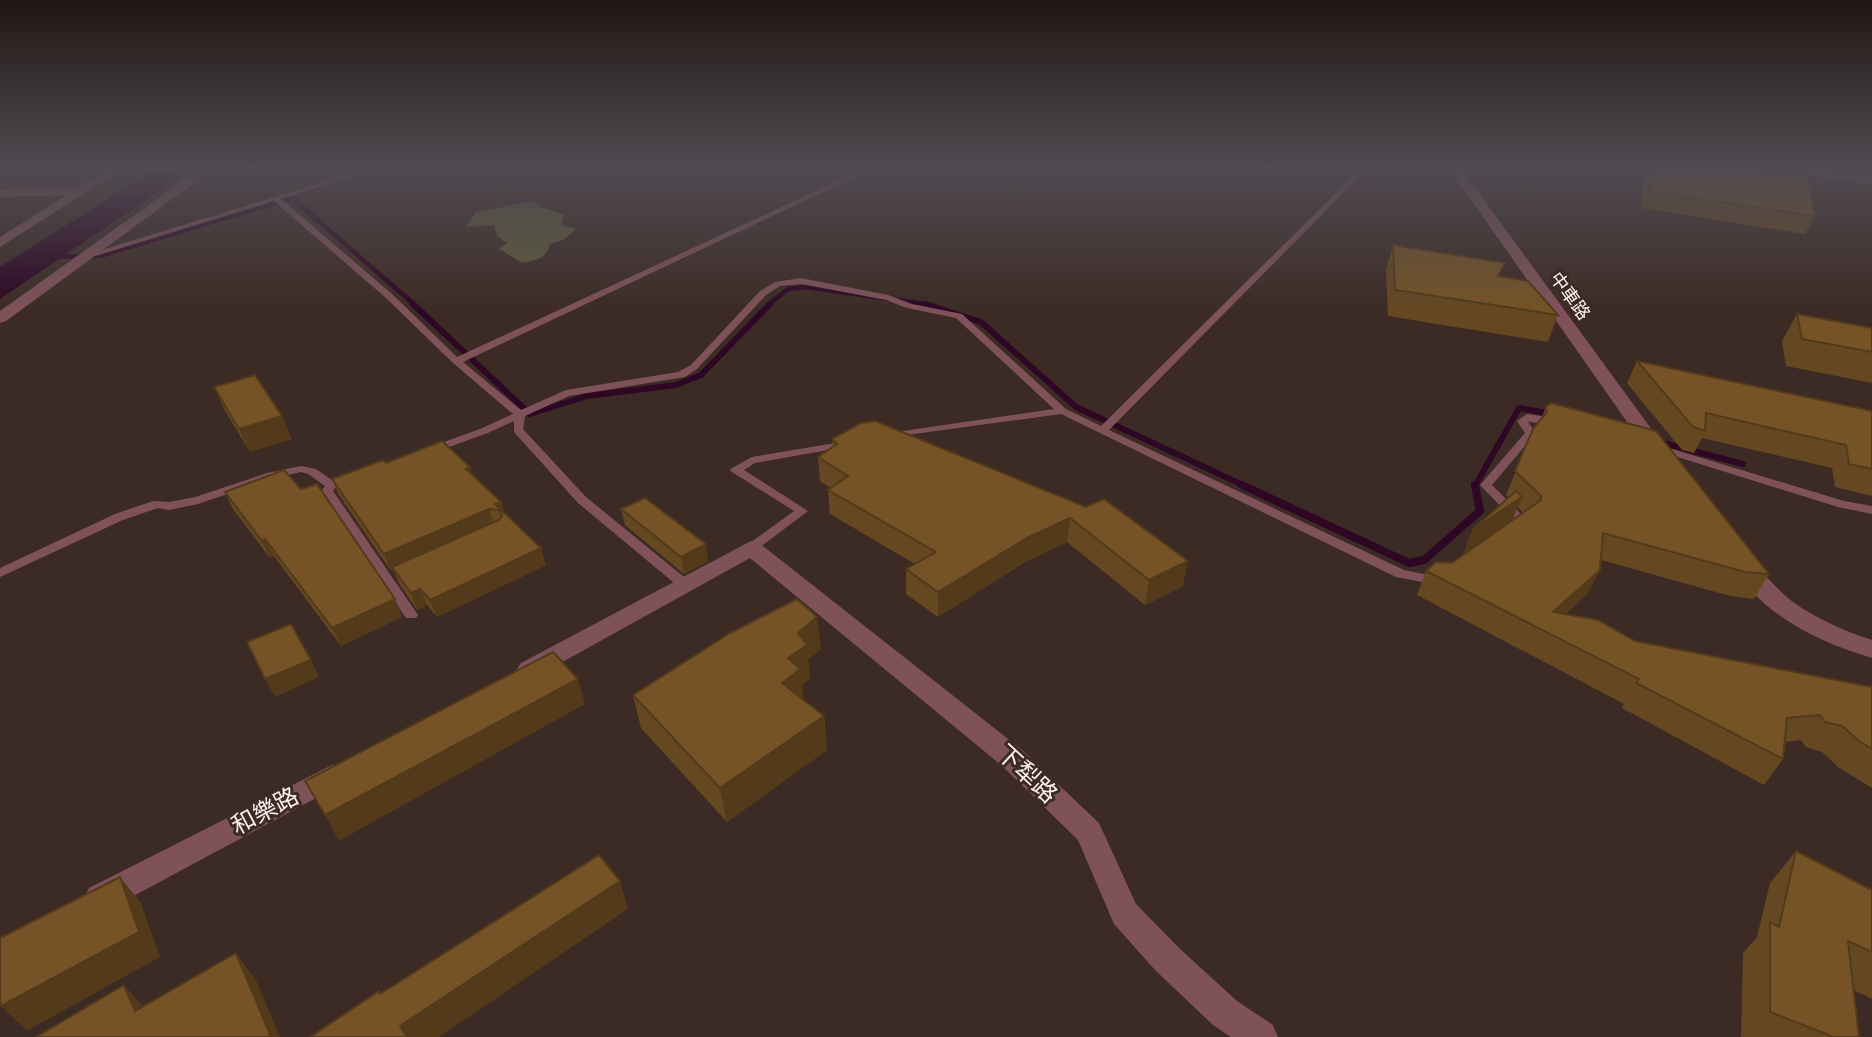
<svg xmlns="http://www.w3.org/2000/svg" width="1872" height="1037" font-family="Raleway,'Noto Sans TC',sans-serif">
  <rect width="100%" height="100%" fill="#3c2b25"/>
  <path fill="#5c5938" d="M534 201 540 207 564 214 561 225 576 229 563 240 550 244C547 259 536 260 522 263L499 249 507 243 497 236 494 225 466 227 476 212Z"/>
  <polygon fill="#2e0725" points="158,167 195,167 0,299 0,267"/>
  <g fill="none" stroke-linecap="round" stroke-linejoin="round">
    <g stroke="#2e0725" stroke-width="4.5">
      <polyline points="55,257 100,256 292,198 415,305"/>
      <polyline points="768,305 788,289 806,287 932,305"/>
    </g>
    <g stroke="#2e0725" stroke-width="6">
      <polyline points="413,304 530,414 587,396 676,385 701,375 770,304"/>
      <polyline points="925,304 981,322 1076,407 1245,486"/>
      <polyline points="1659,442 1743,464"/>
      <polyline points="1475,486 1519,408 1552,414"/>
    </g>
    <polyline stroke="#2e0725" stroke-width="8" points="1242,485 1409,563 1424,560 1480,511 1475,485"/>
    <g fill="#7f5259" fill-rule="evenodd">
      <polygon points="373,167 383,167 281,199 392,294 457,357 868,167 876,167 463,362 521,410 566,390 678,372 691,365 760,291 775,282 801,278 888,295 912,304 962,314 1066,409 1101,426 1362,167 1369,167 1109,430 1404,570 1438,577 1445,581 1438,585 1396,577 1061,414 885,438 884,436 889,433 1054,409 956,318 907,308 886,300 801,284 780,286 766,295 697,369 685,377 569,396 525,416 523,429 586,497 689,581 691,584 684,588 679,587 578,503 514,432 514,421 488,433 435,452 427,452 425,450 427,448 480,429 513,414 453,363 386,298 274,201 89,258 82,256"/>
      <polygon points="1527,414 1556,418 1561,421 1556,424 1528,422 1536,433 1492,485 1529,522 1516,531 1510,527 1516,522 1480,485 1525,433 1517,421"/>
      <polygon points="847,441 851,442 853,444 851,446 755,463 744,470 808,511 755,551 747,551 745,548 747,545 794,511 732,472 730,470 732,468 752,457"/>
      <polygon points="1659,445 1844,501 1872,506 1872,514 1838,507 1655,450 1653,448"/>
      <polygon points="301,466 316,469 333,481 353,479 355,481 353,483 335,488 333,491 416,612 418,615 416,618 406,618 321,491 325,486 308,474 301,472 274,478 198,504 169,510 158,508 123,520 0,577 0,568 115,514 153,501 169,502 195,497 267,473"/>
    </g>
    <g fill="#7f5259" fill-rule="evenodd">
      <polygon points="112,167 126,167 0,247 0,237 67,195 0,197 0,189 79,187"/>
      <polygon points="202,167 216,167 6,321 0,323 0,311"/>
      <polygon points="1765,167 1796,167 1872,177 1872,185 1771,170"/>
    </g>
    <g fill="#7f5259" fill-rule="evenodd">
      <polygon points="1448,167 1460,167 1663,445 1666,449 1663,453 1649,453"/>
      <polygon points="751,541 759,543 1021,749 1099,823 1136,904 1179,948 1237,1001 1273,1025 1278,1037 1231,1037 1213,1025 1155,970 1114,924 1078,840 1001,765 750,558 539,675 530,678 521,675 517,669 521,663"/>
      <path d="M1744 560C1759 564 1778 592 1793 602 1817 619 1844 631 1872 640V658C1818 642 1764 616 1733 567L1736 562Z"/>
      <polygon points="332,765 342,768 346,776 342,784 111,908 100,912 89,908 84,898 89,888"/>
    </g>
  </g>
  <g fill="#654721" fill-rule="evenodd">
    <polygon points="1645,167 1736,167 1815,216 1805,234 1642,208 1643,171"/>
    <polygon points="1393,245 1501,277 1558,315 1548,342 1388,316 1386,270"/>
    <polygon points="1797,314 1872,328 1872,383 1786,366 1782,341"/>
    <polygon points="1637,361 1872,411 1872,496 1835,487 1832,468 1702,438 1694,453 1682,450 1627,383"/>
    <polygon points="214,387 292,439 250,452 224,409"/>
    <path d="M1546 407 1769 574 1754 599 1730 596 1601 560 1600 570 1587 594 1566 614 1635 641 1872 687V788L1838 767 1822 752 1806 747 1801 740 1785 742 1783 759 1764 785 1622 708 1624 704 1417 595 1426 571 1452 563 1508 524 1463 554 1509 498 1506 495 1533 429 1540 421ZM1518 507 1523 513 1512 521Z"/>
    <polygon points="832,439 1086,507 1183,586 1145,605 1067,542 1025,562 938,617 906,594 906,569 915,564 830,514 828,490 831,488 820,481 818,457 833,447"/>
    <polygon points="386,463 470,467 473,476 501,502 505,514 546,565 437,617 427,605 417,610 399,583 393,570 391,571 339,495 332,479"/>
    <polygon points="225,492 402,617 341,646 274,556 270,558 233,509"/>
    <polygon points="621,509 708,561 684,574 625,525"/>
    <polygon points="821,649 808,660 810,678 802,685 803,700 824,716 827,750 727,822 641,728 633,695"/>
    <polygon points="1796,851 1872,890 1872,999 1854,990 1859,1037 1741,1037 1743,953 1757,937 1770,883"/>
  </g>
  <g fill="#523a1b">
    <polygon points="282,416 292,439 250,452 239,429"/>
    <polygon points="470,467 476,483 466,469"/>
    <polygon points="1522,497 1512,521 1463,554 1472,530"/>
    <polygon points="501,502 506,518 495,504"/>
    <polygon points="489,509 494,526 392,567 393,570 391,571 384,554"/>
    <polygon points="1070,518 1067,542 1025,562 938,617 938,592 1027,538"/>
    <polygon points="265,539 274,556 270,558 262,541"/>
    <polygon points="706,544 708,561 684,574 681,557"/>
    <polygon points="541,548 546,565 437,617 430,600"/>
    <polygon points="1188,561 1183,586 1145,605 1149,580"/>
    <polygon points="1600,570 1587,594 1547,632 1553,612"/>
    <polygon points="420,589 427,605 417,610 411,593"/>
    <polygon points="395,599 402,617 341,646 332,628"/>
    <polygon points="817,617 821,649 808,660 810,678 802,685 804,703 782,683 788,658 798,633"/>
    <polygon points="311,660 319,677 275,697 265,679"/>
    <polygon points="578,679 585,704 339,841 325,815"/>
    <polygon points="824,716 827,750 727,822 720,788"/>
    <polygon points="120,877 141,903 160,957 27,1031 1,1006"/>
    <polygon points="620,881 628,909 439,1037 407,1037 400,1026"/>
    <polygon points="236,953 256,980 280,1037 271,1037"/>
    <polygon points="124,985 148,1012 135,1011"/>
  </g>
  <g fill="#755326" stroke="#523a1b" stroke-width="2">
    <polygon points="1649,167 1736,167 1807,177 1815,216 1649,191"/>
    <polygon points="1393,245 1505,263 1498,276 1528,281 1558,315 1395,290"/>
    <polygon points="1797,314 1872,328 1872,352 1802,339"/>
    <polygon points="1637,361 1872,411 1872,469 1849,464 1846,445 1706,413 1705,431 1693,427"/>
    <polygon points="255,375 282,416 239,429 214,387"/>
    <polygon points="1551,403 1656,431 1769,574 1745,572 1603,533 1600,570 1553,612 1598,620 1635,641 1872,687 1872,749 1859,741 1842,726 1825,722 1820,715 1787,718 1783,759 1636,683 1639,679 1426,571 1436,562 1452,563 1541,500 1541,496 1515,471 1533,429 1547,412 1546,407"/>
    <polygon points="875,421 1086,507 1104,499 1188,561 1149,580 1070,518 1027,538 938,592 906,569 936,552 828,490 848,476 818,457 837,444 832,439 861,423"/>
    <polygon points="442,441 470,467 466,469 501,502 495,504 541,548 430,600 420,589 411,593 392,567 499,520 502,516 500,510 489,509 384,554 332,479 383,460 386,463"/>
    <polygon points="284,470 301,489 317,484 395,599 332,628 265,539 262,541 225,492"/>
    <polygon points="1516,491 1522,497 1472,530"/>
    <polygon points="645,498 706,544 681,557 621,509"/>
    <polygon points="797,599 817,617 798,633 807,645 788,658 800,669 782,683 824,716 720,788 633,695 730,633"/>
    <polygon points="291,624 311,660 265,679 247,642"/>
    <polygon points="553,652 578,679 325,815 305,781"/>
    <polygon points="1796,851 1872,890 1872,952 1848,941 1859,1037 1834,1037 1770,1012 1770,922 1779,927"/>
    <polygon points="599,855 620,881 400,1026 407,1037 310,1037 379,991 380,994"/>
    <polygon points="120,877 139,932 1,1006 0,1000 0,938"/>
    <polygon points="236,953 271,1037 36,1037 124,985 135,1011"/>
  </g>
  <linearGradient id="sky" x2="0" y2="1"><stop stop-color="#211814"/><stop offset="0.54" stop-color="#504a51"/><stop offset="1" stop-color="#504a51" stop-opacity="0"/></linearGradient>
  <rect width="1872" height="312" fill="url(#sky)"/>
  <g text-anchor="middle" stroke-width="6" stroke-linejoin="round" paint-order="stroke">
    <g font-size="18" fill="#fbf0ec" stroke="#3c2b25">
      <text transform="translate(1570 296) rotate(54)" y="6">中車路</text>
    </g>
    <g font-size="24" fill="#fbf0ec" stroke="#3c2b25">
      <text transform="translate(1027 774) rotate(43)" y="8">下犁路</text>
      <text transform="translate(265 811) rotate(-28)" y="8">和樂路</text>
    </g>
  </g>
</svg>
